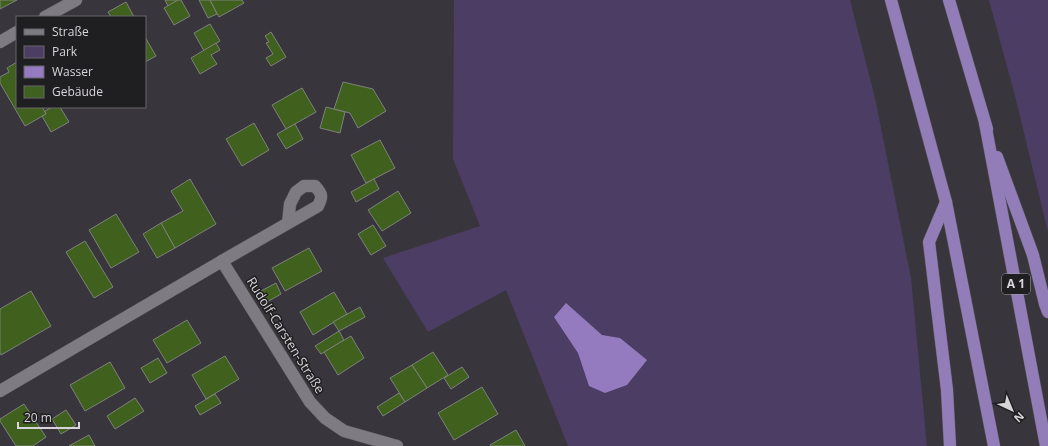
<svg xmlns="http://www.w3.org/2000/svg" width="1048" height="446" font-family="'Open Sans',sans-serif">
  <rect width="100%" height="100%" fill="#38363c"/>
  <g fill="#4b3d63">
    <polygon points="454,0 850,0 875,98 911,278 927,446 568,446 506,290 428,332 383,258 480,226 453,159"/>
    <polygon points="989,0 1048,0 1048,232 1015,96"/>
  </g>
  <polygon fill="#947bbf" points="566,303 602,335 620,338 647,360 627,385 605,393 589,386 578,353 554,317"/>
  <g fill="#3f611d" stroke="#7d817b">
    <polygon points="0,0 17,0 0,9"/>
    <polygon points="165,0 178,0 168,6"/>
    <polygon points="178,0 181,0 190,16 174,25 164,8"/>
    <polygon points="199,0 210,0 217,14 208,18"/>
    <polygon points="210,0 242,0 244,3 219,17"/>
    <polygon points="126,2 134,17 111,17 108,12"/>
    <polygon points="210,24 220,41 204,51 194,33"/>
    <polygon points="271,32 286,57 271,66 266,58 273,54 266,43 269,42 265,36"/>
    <polygon points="145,37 156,56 145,62"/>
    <polygon points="216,43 220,50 211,55 217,64 200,74 191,58"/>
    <polygon points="17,62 17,107 42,107 46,114 25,126 0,83 0,77 9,72 7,68"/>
    <polygon points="343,82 373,89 386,111 358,128 350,113 334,109"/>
    <polygon points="302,88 316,112 286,129 272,105"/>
    <polygon points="52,107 60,107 69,122 51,132 42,116 46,114 45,111"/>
    <polygon points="326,107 345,112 340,133 320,128"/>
    <polygon points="254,123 269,150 242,166 226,139"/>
    <polygon points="295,124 303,139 286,149 277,134"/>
    <polygon points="380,140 395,168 366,183 351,155"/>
    <polygon points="190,179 216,224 175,248 161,223 183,211 171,191"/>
    <polygon points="374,179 379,189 356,202 351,192"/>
    <polygon points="398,191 411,213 382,231 368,210"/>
    <polygon points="116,214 139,252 111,268 89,230"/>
    <polygon points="161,223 175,248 157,258 143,234"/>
    <polygon points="373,225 386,246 371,255 358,234"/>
    <polygon points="85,241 113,287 94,298 66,252"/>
    <polygon points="309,248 322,271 285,291 272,268"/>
    <polygon points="276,283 281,294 267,302 261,291"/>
    <polygon points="31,291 51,326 1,355 0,353 0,309"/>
    <polygon points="334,292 347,314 313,335 300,312"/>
    <polygon points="360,307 365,317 339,331 333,322"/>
    <polygon points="187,320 201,343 167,363 153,340"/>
    <polygon points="339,331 344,340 321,354 315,346"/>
    <polygon points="351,336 364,358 338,375 324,352"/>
    <polygon points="433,352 448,375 427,388 412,365"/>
    <polygon points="225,356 239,379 206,399 192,375"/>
    <polygon points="158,358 167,373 150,383 141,368"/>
    <polygon points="110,362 125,388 85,411 70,385"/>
    <polygon points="412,365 427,388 405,402 390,378"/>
    <polygon points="462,367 469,377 451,389 444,378"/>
    <polygon points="482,387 498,414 454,440 438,413"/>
    <polygon points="399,393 405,402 383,416 377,407"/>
    <polygon points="215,394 221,403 200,415 195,406"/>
    <polygon points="135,398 144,411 115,429 107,416"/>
    <polygon points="24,404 46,437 33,446 16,446 0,421 0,419"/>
    <polygon points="66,410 76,425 61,434 52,419"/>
    <polygon points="516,430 525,446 491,446 490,445"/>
    <polygon points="89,435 95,446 69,446"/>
  </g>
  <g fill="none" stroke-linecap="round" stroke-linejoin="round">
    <g stroke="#56555a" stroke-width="13">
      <g id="street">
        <polyline points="45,17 76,0"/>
        <polyline points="0,42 17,32"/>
        <path d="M222 261 318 206C323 196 322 194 315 186H304L296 192 290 204 288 223"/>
        <polyline points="0,391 222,261 310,402 325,418 344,431 397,446"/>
      </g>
    </g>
    <g stroke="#56555a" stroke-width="13">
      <g id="highway">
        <polyline points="891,0 946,202 994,446"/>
        <polyline points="949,0 987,129"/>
        <polyline points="985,123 1046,446"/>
        <polyline points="997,157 1033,255 1045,304 1048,312"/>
        <polyline points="946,202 929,242 947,390 950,446"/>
      </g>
    </g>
    <use href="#street" stroke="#7e7c82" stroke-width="12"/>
    <use href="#highway" stroke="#927db8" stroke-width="12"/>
  </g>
  <g text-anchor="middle" stroke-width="3" stroke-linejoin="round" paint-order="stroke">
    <rect fill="#1f1e21" stroke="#a09ea2" stroke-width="1" x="1002" y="274" width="28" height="20" rx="3"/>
    <g font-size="12" font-weight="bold" fill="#d7d5d9">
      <text x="1016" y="288">A 1</text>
    </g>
    <g font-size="13" fill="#d7d5d9" stroke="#1f1e21">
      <text transform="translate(286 335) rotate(58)" y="5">Rudolf-Carsten-Straße</text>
    </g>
  </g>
  <rect x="16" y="16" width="130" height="92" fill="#1f1e21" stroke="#69676b"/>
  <rect x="24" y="29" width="20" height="6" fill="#7e7c82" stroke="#69676b"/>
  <text x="52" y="36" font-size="12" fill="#d7d5d9">Straße</text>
  <rect x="24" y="46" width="20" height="12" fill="#4b3d63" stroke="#69676b"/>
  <text x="52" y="56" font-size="12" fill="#d7d5d9">Park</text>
  <rect x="24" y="66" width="20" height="12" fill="#947bbf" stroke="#69676b"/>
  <text x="52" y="76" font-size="12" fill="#d7d5d9">Wasser</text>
  <rect x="24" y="86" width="20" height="12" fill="#3f611d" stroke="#69676b"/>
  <text x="52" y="96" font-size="12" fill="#d7d5d9">Gebäude</text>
  <g transform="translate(1012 410) rotate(136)" stroke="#1f1e21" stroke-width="3" paint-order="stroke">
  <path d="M0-3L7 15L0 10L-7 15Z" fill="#d7d5d9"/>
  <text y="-6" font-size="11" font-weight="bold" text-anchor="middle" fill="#d7d5d9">N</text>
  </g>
  <path d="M18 422v6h61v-6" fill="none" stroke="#d7d5d9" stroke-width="2"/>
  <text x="24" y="422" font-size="12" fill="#d7d5d9" stroke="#1f1e21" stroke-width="3" paint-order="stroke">20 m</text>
</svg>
